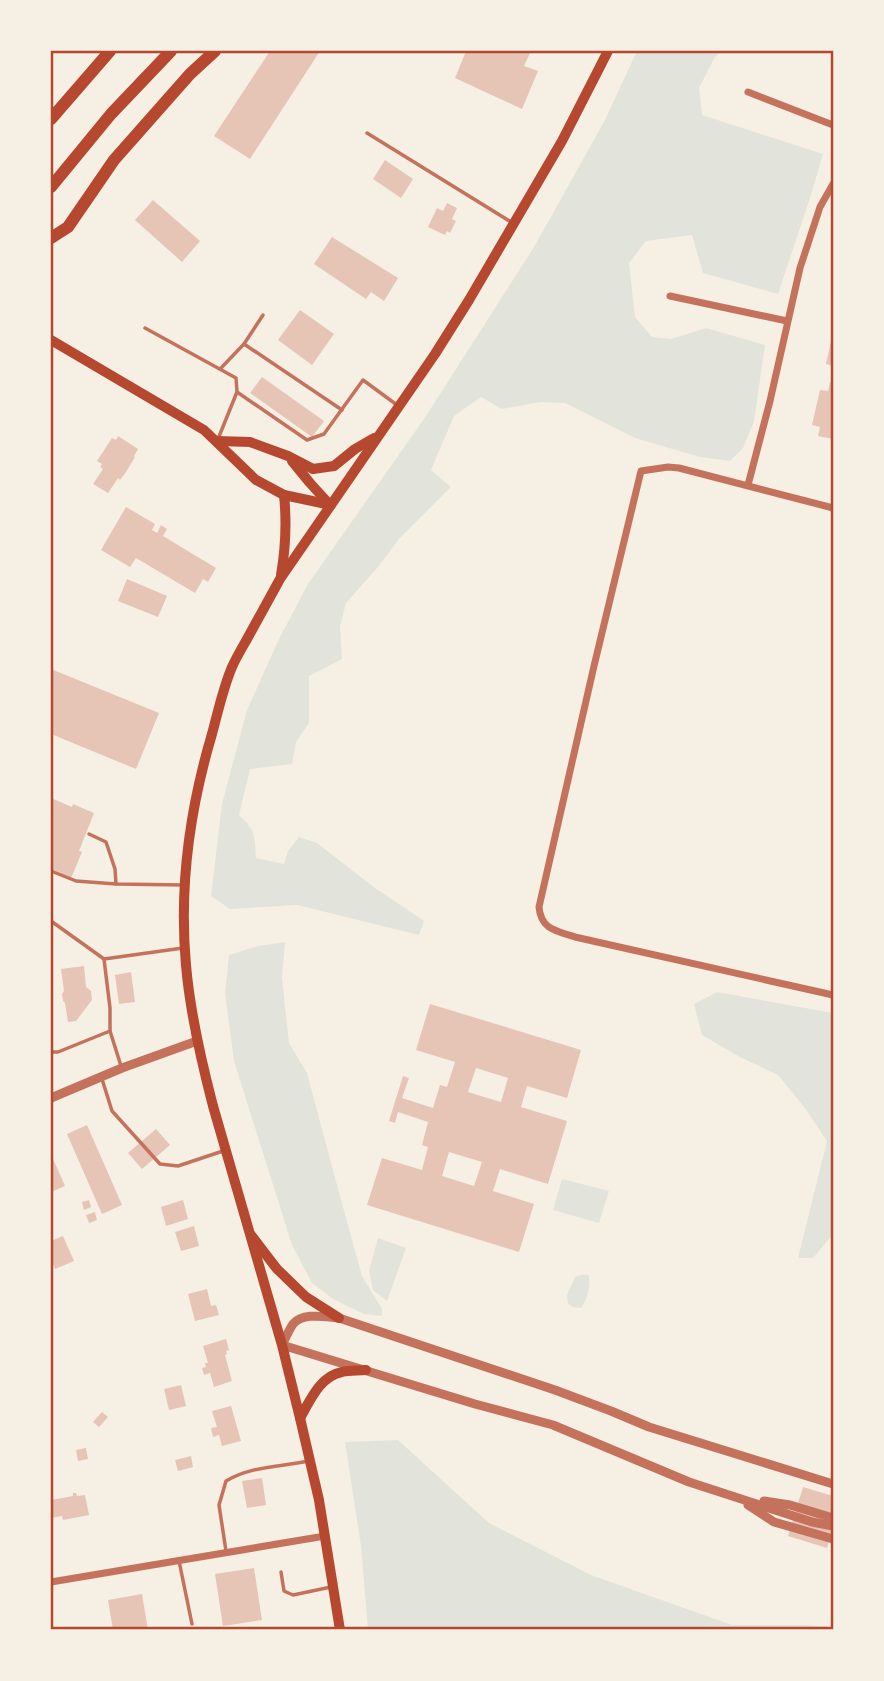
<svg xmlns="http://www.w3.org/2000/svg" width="884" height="1681" font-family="'Titillium Web',sans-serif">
  <rect width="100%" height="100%" fill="#f6efe4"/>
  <g fill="#e2e4dc">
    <path d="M637 51H722L715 57 699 88 702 115 823 154 811 195 778 294 703 273 692 235 646 241 629 263 635 317 652 337 671 339 706 328 765 345 754 421 743 448 730 461 700 457 635 438 565 403 540 402 502 409 481 397 454 416 431 470 451 487 399 539 378 567 346 603 340 627 342 659 309 676V723L296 742 292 764 250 769 239 815C255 829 255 837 256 858L284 864 288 851 299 837 317 843 371 885 424 921 419 935 297 905 230 909 211 896 222 804 247 710 278 641 308 584 426 416 534 247 605 120Z"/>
    <polygon points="285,942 282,978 289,1043 307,1073 341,1200 362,1276 382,1309 382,1316 364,1314 333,1299 312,1283 292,1245 234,1061 225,993 229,955 258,946"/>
    <polygon points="717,992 833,1013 833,1234 813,1258 798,1258 827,1141 805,1108 778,1075 740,1057 702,1035 694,1004"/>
    <polygon points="562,1179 609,1191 599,1223 553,1210"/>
    <polygon points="378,1238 406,1248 387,1301 373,1290 369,1271"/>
    <path d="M584 1274 588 1275C592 1283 587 1300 581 1308L573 1307 568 1304 567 1295 575 1277Z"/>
    <polygon points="398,1440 489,1523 591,1575 732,1625 810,1625 830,1627 833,1626 833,1630 368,1630 361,1546 345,1442"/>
  </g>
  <g fill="#e6c5b7" fill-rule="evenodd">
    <polygon points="270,51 320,51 250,159 214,136"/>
    <polygon points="466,51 531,51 524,66 538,71 522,109 455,78"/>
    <polygon points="385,160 413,179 401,198 373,179"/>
    <polygon points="153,200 200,241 182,262 135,220"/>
    <polygon points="447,203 457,208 452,219 456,221 450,233 447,231 445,235 428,227 437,208 443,211"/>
    <polygon points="332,237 398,278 384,301 371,292 366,299 314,264"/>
    <polygon points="300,310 334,334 312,365 278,340"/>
    <polygon points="832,337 833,337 833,366 826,364"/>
    <polygon points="262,377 324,421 312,437 250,393"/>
    <polygon points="830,382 833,383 833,439 818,436 820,427 812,425 820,390 828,391"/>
    <polygon points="118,436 138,449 134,456 135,457 126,472 120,480 118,478 108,493 93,484 103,469 100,467 102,464 97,461 112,438 116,440"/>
    <polygon points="126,507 155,524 152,530 157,533 161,525 167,529 163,536 216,568 208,582 203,579 195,593 136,558 130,567 101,550"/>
    <polygon points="127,579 167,596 158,617 118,601"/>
    <polygon points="51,669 159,713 136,769 51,734"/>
    <polygon points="51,798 72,807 73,804 94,813 79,851 82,852 71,878 51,869"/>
    <polygon points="84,966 86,987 91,991 92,1000 76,1021 68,1022 65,1003 63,1001 62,994 64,991 61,969"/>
    <polygon points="131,972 135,1002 119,1004 115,975"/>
    <path d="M430 1004 581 1050 567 1098 527 1086 521 1107 567 1121 548 1184 500 1169 493 1191 534 1204 519 1252 367 1205 382 1158 422 1170 428 1147 422 1145 428 1122 398 1112 395 1123 389 1121 403 1076 409 1078 402 1098 433 1108 440 1085 447 1087 455 1062 416 1050ZM476 1068 508 1078 501 1102 468 1092ZM449 1152 482 1162 474 1186 442 1176Z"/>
    <polygon points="87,1125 122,1205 102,1214 67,1134"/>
    <polygon points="156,1129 170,1145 142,1169 128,1153"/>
    <polygon points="51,1154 65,1186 51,1192"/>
    <polygon points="89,1200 91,1207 84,1210 82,1202"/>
    <polygon points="183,1200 188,1219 166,1226 161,1207"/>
    <polygon points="95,1212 97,1220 89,1223 86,1215"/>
    <polygon points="194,1226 199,1246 181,1251 175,1232"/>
    <polygon points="63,1236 74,1261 55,1269 51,1259 51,1241"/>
    <polygon points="207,1289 211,1306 216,1305 219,1315 195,1321 188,1294"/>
    <polygon points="226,1339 229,1350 226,1351 227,1354 225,1355 232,1381 214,1387 210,1373 204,1375 202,1368 206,1367 205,1363 208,1363 203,1346"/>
    <polygon points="181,1385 186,1406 169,1410 164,1389"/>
    <polygon points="231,1406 241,1441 222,1446 219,1435 213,1437 211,1428 217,1427 212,1411"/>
    <polygon points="102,1412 108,1417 99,1427 93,1422"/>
    <polygon points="86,1448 88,1459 78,1461 76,1450"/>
    <polygon points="191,1456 193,1467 178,1471 175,1460"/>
    <polygon points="262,1478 266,1505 247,1508 242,1481"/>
    <polygon points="803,1487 833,1496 833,1527 827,1548 788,1536"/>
    <polygon points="73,1493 76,1493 77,1496 85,1495 89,1515 63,1520 62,1516 51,1518 51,1500 73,1496"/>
    <polygon points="254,1568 262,1620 223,1626 215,1574"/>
    <polygon points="142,1594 148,1630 113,1630 108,1600"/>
  </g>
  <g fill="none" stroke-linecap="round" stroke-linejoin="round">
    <g stroke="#c5725c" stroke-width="3.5">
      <polyline points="367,133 511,222"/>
      <polyline points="145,328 236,378 237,392 307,440 324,434 363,380 397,405"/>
      <polyline points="244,344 263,315"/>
      <polyline points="221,368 244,344 342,410"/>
      <polyline points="218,439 237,392"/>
      <polyline points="89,834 106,842 115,869 116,884"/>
      <polyline points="51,871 76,881 116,884 184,885"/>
      <polyline points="51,921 104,959"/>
      <polyline points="110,1031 110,1008 104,959 183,948"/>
      <polyline points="51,1052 58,1052 110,1031 121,1066"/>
      <polyline points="102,1079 112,1111 160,1164 178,1166 223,1151"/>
      <path d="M226 1551 219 1505 226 1481C251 1466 280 1467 308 1461"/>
      <polyline points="179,1561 192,1624"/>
      <polyline points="281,1572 284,1591 293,1595 331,1587"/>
    </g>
    <g stroke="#c5725c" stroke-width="7">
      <polyline points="748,92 833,125"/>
      <polyline points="670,296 787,321"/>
      <polyline points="748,485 770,401 800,268 820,207 833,184"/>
      <path d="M833 508 679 468 668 467 641 471 594 666 539 907C541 930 557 931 575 937L833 995"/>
      <polyline points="51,1582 325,1536"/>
    </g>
    <g stroke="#c5725c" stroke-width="9">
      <polyline points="51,1098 122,1068 197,1041"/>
      <path d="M833 1484 649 1427 611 1411 555 1390 339 1318C325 1317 303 1312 293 1324 289 1330 285 1339 282 1345L475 1404 553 1425 689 1482 812 1522 833 1526"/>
      <polyline points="764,1501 790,1505 833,1518"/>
      <polyline points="748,1505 774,1522 833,1539"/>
    </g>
    <g stroke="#b5482f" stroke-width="10">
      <polyline points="51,340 204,430 256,480 284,495 331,505"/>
      <polyline points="217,441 250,442 288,456 313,469 334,466 355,449 374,438"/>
      <polyline points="292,461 310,483 330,505"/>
      <path d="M281 575C286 546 287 524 284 495"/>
      <polyline points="251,1235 277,1269 306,1297 339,1318"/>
      <path d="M300 1418C310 1401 320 1376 342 1372 350 1370 358 1371 366 1370"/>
      <path d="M340 1630 319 1500 300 1418 282 1345 213 1106C201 1060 190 1013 186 965 179 888 190 808 212 734 218 712 223 688 232 667 236 658 242 648 247 639 258 619 269 599 280 579L435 354 469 300 562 141 608 51"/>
    </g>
    <g stroke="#b5482f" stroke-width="12">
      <polyline points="51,119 110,51"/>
      <polyline points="51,187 111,114 171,51"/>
      <polyline points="51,238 68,227 114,160 190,74 215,51"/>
    </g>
  </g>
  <rect width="884" height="1681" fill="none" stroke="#f6efe4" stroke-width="105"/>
  <rect x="52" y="52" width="780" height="1576" fill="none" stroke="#b5482f" stroke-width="2.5"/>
</svg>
